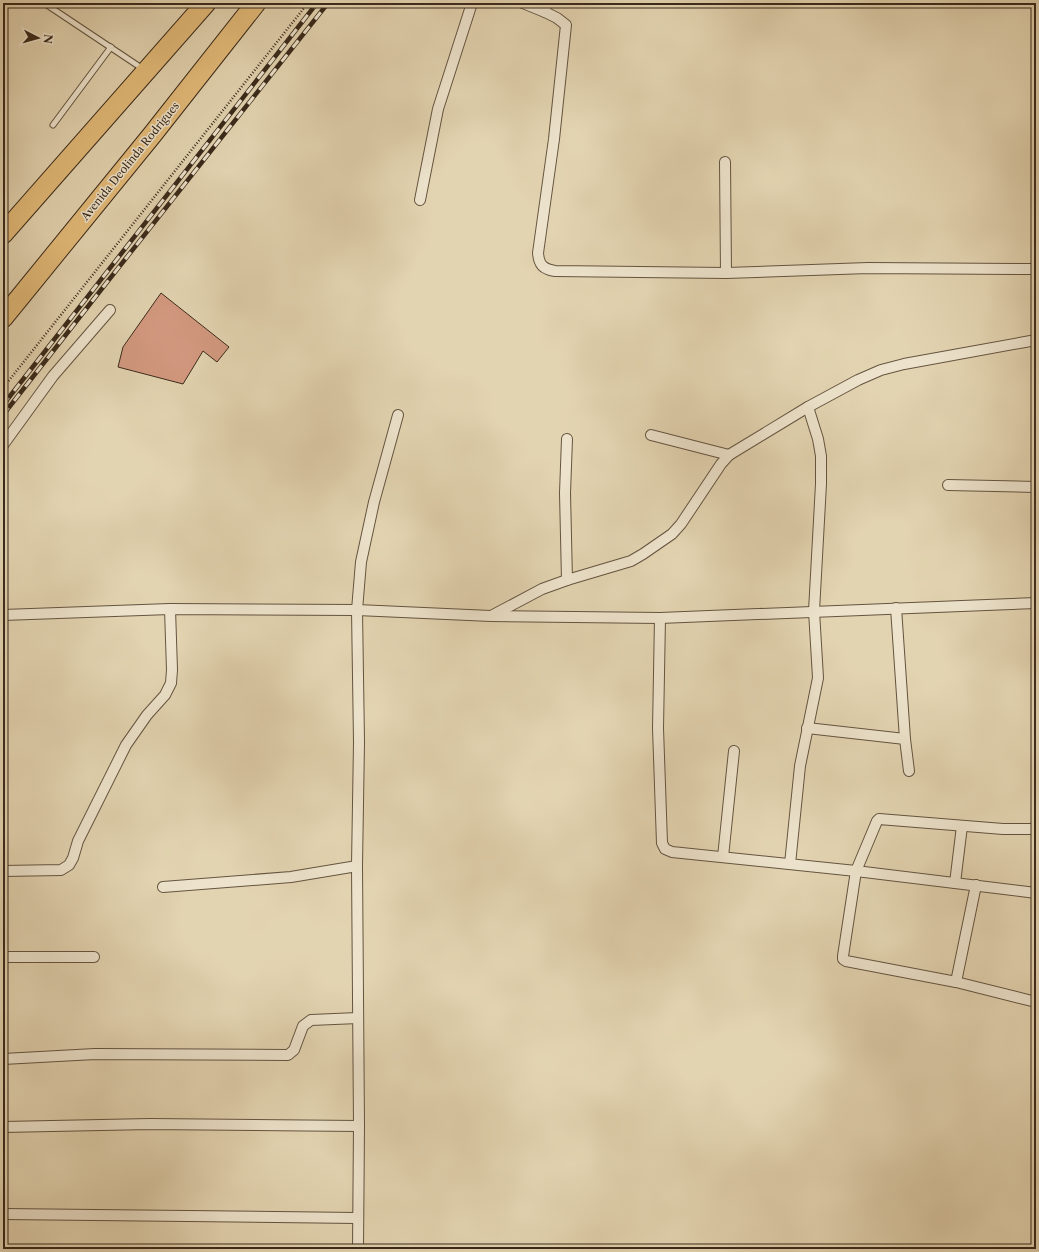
<svg xmlns="http://www.w3.org/2000/svg" width="1039" height="1252" font-family="'Libre Caslon Text',serif">
  <rect width="100%" height="100%" fill="#e3d4b1"/>
  <filter id="stains"><feTurbulence type="fractalNoise" baseFrequency=".005" numOctaves="4"/><feColorMatrix values="0 0 0 0 .2 0 0 0 0 .09 0 0 0 0 .02 0 0 0 .5 -.17"/></filter>
  <radialGradient id="worn" r=".72"><stop offset=".6" stop-color="#630" stop-opacity="0"/><stop offset="1" stop-color="#630" stop-opacity=".3"/></radialGradient>
  <polygon fill="#d39980" stroke="#3a2a1b" points="161,293 229,347 217,362 203,351 183,384 118,367 123,347"/>
  <g fill="none" stroke-linecap="round" stroke-linejoin="round">
    <g stroke="#645440" stroke-width="7">
      <g id="lane">
        <polyline points="44,3 143,69"/>
        <polyline points="53,125 111,47"/>
      </g>
    </g>
    <g stroke="#645440" stroke-width="12">
      <g id="street">
        <polyline points="523,3 545,12"/>
        <path d="M546 3 545 12 557 18 566 25 554 139 538 253C539 265 543 269 555 271L726 273 868 268 1036 269"/>
        <polyline points="725,162 726,273"/>
        <polyline points="420,200 438,109 472,3"/>
        <polyline points="651,435 729,455"/>
        <polyline points="567,439 565,493 567,580"/>
        <polyline points="3,445 53,376 110,310"/>
        <polyline points="948,485 1036,487"/>
        <polyline points="896,608 905,739 909,771"/>
        <polyline points="3,615 170,609 357,610 491,616 660,618 1036,603"/>
        <polyline points="493,615 542,589 567,580 631,561 643,554 672,534 681,524 721,464 729,455 808,407 858,380 881,370 904,364 1036,340"/>
        <polyline points="660,618 658,728 662,843 665,849 672,852 856,871 1036,893"/>
        <polyline points="807,728 905,739"/>
        <polyline points="1036,829 1003,829 879,819 877,821 856,871 843,956 843,959 846,961 956,982 1036,1002"/>
        <polyline points="723,857 734,751"/>
        <polyline points="790,864 800,766 818,678 814,611 821,484 821,456 818,439 808,407"/>
        <polyline points="3,871 61,870 69,865 73,858 78,841 126,745 147,715 165,695 171,683 172,670 170,609"/>
        <polyline points="955,883 962,826"/>
        <polyline points="163,887 291,877 357,866"/>
        <polyline points="3,957 94,957"/>
        <polyline points="956,982 976,885"/>
        <polyline points="3,1059 95,1054 288,1055 294,1050 303,1026 311,1020 358,1018"/>
        <polyline points="3,1127 150,1124 359,1126"/>
        <polyline points="3,1214 358,1218"/>
        <polyline points="358,1249 359,1126 357,866 359,742 357,610 361,562 374,502 398,415"/>
      </g>
    </g>
    <g stroke="#3a2a1b" stroke-width="21">
      <g id="highway">
        <polyline points="3,234 206,3"/>
        <polyline points="3,318 152,135 256,3"/>
      </g>
    </g>
    <polyline stroke="#3a2a1b" stroke-width="2.5" stroke-dasharray="1 2" stroke-linecap="butt" points="3,388 308,3"/>
    <use href="#lane" stroke="#ede3cc" stroke-width="5"/>
    <use href="#street" stroke="#ede3cc" stroke-width="10"/>
    <use href="#highway" stroke="#e2ba78" stroke-width="19"/>
    <g stroke="#3a2a1b" stroke-width="4.5">
      <g id="rail">
        <polyline points="3,405 317,3"/>
        <polyline points="3,415 104,286 328,3"/>
      </g>
    </g>
    <use href="#rail" stroke="#ede3cc" stroke-width="3" stroke-dasharray="9" stroke-linecap="butt"/>
  </g>
  <g text-anchor="middle" stroke-width="3" stroke-linejoin="round" paint-order="stroke">
    <g font-size="11" fill="#3a2a1b" stroke="#ede3cc">
      <text transform="translate(130 161) rotate(-51)" y="4">Avenida Deolinda Rodrigues</text>
    </g>
  </g>
  <rect width="1039" height="1252" fill="none" stroke="#e3d4b1" stroke-width="16"/>
  <rect x="4" y="4" width="1031" height="1244" fill="none" stroke="#3a2a1b" stroke-width="2"/>
  <rect x="8" y="8" width="1023" height="1236" fill="none" stroke="#3a2a1b"/>
  <g transform="translate(38 38) rotate(96)" stroke="#ede3cc" stroke-width="3" paint-order="stroke">
  <path d="M0-3L7 15L0 10L-7 15Z" fill="#3a2a1b"/>
  <text y="-6" font-size="11" font-weight="bold" text-anchor="middle" fill="#3a2a1b">N</text>
  </g>
  <rect width="100%" height="100%" filter="url(#stains)"/>
  <rect width="100%" height="100%" fill="url(#worn)"/>
</svg>
